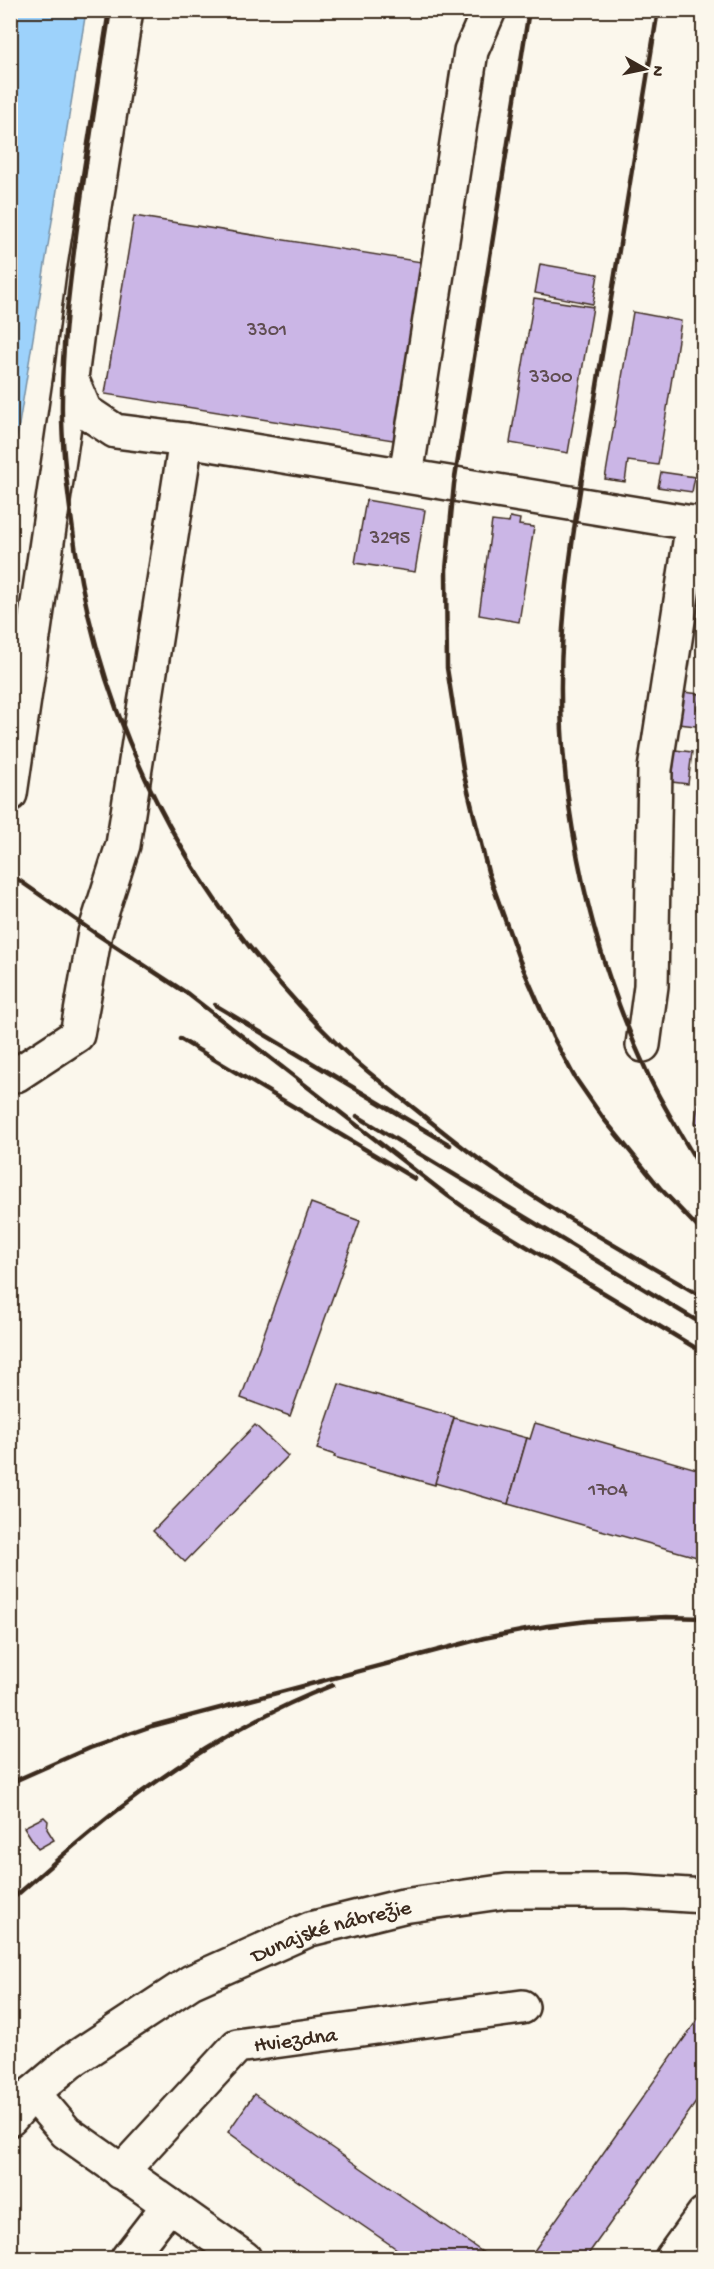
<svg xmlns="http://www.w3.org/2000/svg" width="714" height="2269" font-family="'Gochi Hand',sans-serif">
  <rect width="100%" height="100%" fill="#fbf7ec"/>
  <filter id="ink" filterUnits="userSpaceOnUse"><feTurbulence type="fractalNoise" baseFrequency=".0167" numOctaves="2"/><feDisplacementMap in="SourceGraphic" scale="12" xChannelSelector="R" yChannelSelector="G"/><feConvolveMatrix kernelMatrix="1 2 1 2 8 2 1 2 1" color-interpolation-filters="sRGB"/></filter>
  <g filter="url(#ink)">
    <polygon fill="#9dd2fb" stroke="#768fa3" stroke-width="1.5" points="11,10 86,11 11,474 10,11"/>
    <g fill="#cbb6e6" stroke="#3b2a1e" stroke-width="1.5">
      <polygon points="134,216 428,263 399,441 105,394"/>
      <polygon points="540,264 598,274 593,304 535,293"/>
      <polygon points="534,298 593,307 568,453 510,443"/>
      <polygon points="633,312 681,321 658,465 628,461 625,482 605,479"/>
      <polygon points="661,472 695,477 692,492 658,487"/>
      <polygon points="366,500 425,510 415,572 355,563"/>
      <polygon points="510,517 520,519 519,525 534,527 519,622 479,615 492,521 509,523"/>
      <polygon points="683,692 700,694 697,709 704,709 704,727 679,724"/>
      <polygon points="675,750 692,752 688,784 672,782"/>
      <polygon points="704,1068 704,1125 695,1123"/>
      <polygon points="311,1203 360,1221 290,1416 241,1398"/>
      <polygon points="339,1384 454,1417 435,1485 334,1457 335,1455 317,1449"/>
      <polygon points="454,1418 527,1438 508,1504 435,1483"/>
      <polygon points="535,1423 704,1471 704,1559 508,1504 527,1438 530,1439"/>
      <polygon points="255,1425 288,1456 185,1562 153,1531"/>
      <polygon points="44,1817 48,1821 47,1829 54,1840 38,1849 24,1827"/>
      <polygon points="700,2016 704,2019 704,2091 589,2253 586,2258 529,2258"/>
      <polygon points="254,2094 491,2258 410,2258 261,2156 228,2132"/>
    </g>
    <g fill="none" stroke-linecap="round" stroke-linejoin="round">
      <g stroke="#3b2a1e" stroke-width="38">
        <g id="minor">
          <polyline points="126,10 84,277 71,378 85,411 115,431 186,440 704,525"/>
          <polyline points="406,476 471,51 489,10"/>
          <polyline points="10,794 71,378"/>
          <polyline points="643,1045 651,986 655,769 693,523"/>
          <polyline points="10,1071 16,1075 77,1035 95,933 123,845 186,440"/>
          <polyline points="33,2093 66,2132 244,2258"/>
          <path id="s1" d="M10 2119 33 2093 71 2061 191 1982 310 1929 403 1906 507 1891H626L704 1896"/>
          <path id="s2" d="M121 2172 237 2046 522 2007"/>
          <polyline points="128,2258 169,2205"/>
          <polyline points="672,2258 704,2214"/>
        </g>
      </g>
      <use href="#minor" stroke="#fbf7ec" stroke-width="33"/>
      <g stroke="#3b2a1e" stroke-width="4.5">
        <path d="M110 10C98 85 86 160 76 235 69 290 62 344 62 399 61 439 66 477 71 516 95 722 189 900 337 1044 361 1068 389 1088 415 1109 440 1129 464 1149 490 1167 558 1215 632 1255 704 1298"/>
        <polyline points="529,10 454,484 446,570 447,668 464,775 488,872 519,959 553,1037 574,1076 603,1118 660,1188 704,1234"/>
        <path d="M658 10C638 131 619 252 599 373 586 458 569 543 563 629 552 782 585 940 650 1079 666 1111 685 1142 704 1173"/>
        <polyline points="10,874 95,933 188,994 448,1196 479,1218 704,1353"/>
        <polyline points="215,1005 450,1145"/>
        <polyline points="180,1039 415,1179"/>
        <polyline points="357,1116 704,1325"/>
        <polyline points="10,1783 89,1748 152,1726 484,1638 547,1626 588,1621 666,1617 704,1618"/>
        <path d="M10 1901C46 1870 81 1838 119 1809 184 1759 256 1715 333 1685"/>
      </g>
    </g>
  </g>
  <g text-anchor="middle" stroke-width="4.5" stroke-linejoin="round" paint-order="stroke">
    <g font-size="20" fill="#5f4d50">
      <text x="267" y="335">3301</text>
      <text x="551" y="382">3300</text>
      <text x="390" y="543">3295</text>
      <text x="608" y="1495">1704</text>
    </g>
    <g font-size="22" fill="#3b2a1e" stroke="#fbf7ec">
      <text dy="8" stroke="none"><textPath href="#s1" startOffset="378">Dunajské nábrežie</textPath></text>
      <text dy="8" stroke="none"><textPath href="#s2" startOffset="230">Hviezdna</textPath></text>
    </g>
  </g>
  <rect width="714" height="2269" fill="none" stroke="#fbf7ec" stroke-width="36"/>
  <rect x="18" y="18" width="678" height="2233" fill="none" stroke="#3b2a1e" stroke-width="2" filter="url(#ink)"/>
  <g transform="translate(645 69) rotate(99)" stroke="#fbf7ec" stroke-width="4.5" paint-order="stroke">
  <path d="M0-4.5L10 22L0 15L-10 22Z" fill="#3b2a1e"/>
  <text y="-9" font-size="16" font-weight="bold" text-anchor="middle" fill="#3b2a1e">N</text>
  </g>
</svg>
